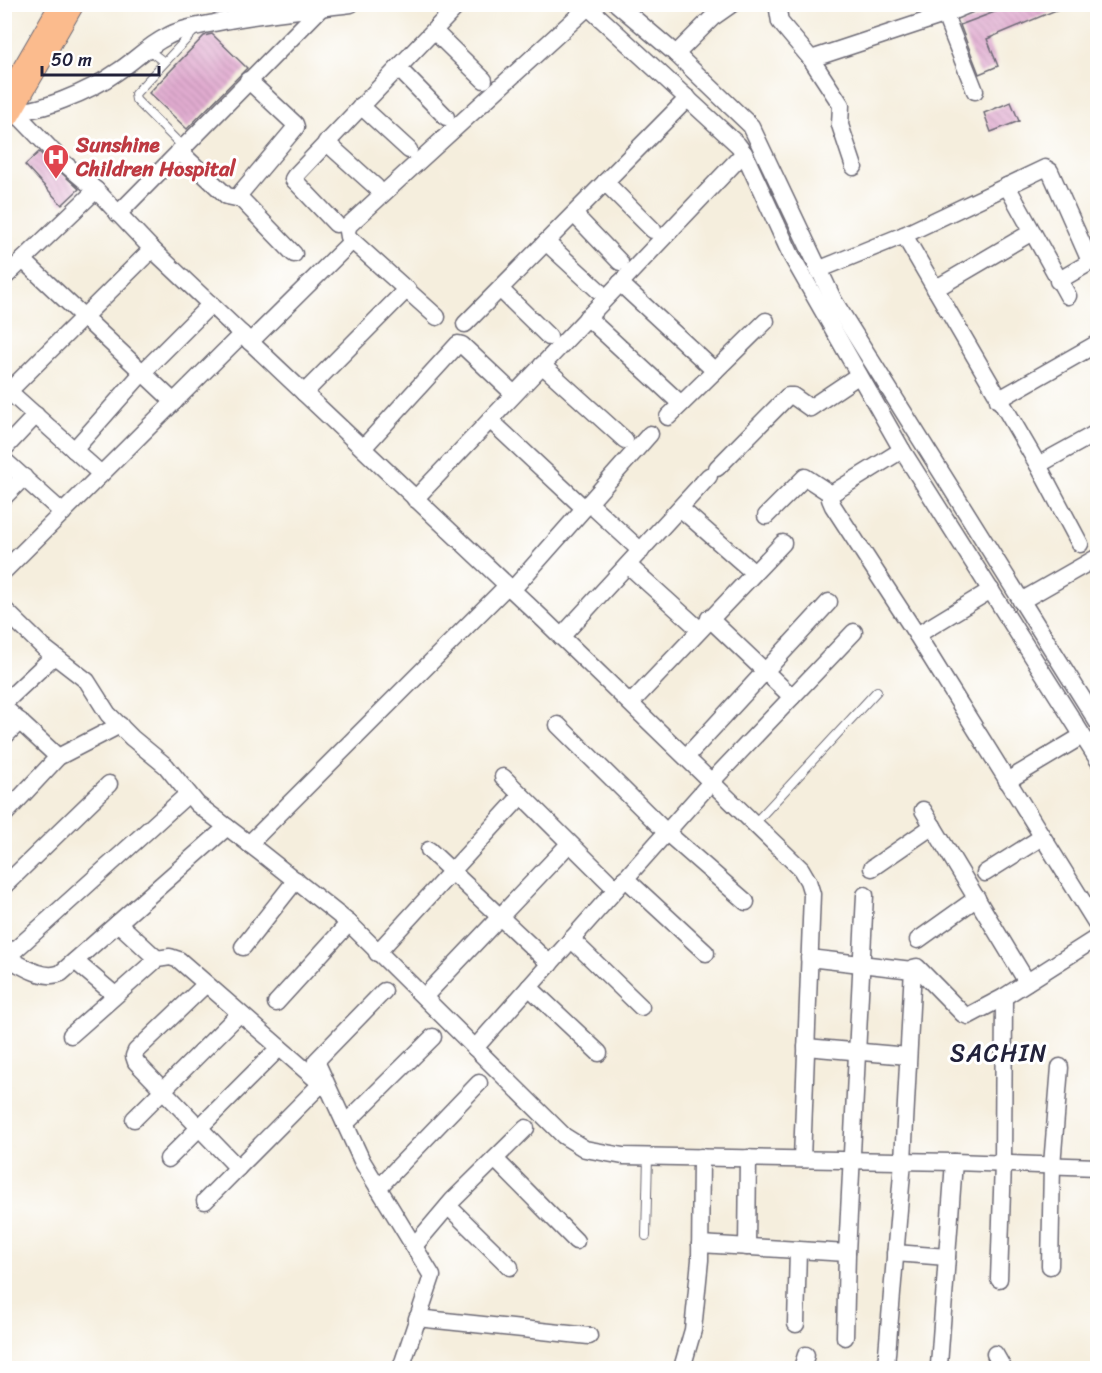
<svg xmlns="http://www.w3.org/2000/svg" width="1102" height="1373" font-family="Sriracha,sans-serif">
  <defs>
    <pattern id="building-back-hatch" width="6" height="6" patternUnits="userSpaceOnUse" patternTransform="scale(1.5)"><rect width="6" height="6" fill="#e0abcf"/><path d="M-1 5l2 2M0 0l6 6M5-1l2 2" fill="none" stroke="#c093b3"/></pattern>
  </defs>
  <rect width="100%" height="100%" fill="#fff"/>
  <filter id="ink" filterUnits="userSpaceOnUse"><feTurbulence type="fractalNoise" baseFrequency=".0167" numOctaves="2"/><feDisplacementMap in="SourceGraphic" scale="12" xChannelSelector="R" yChannelSelector="G"/><feConvolveMatrix kernelMatrix="1 2 1 2 8 2 1 2 1" color-interpolation-filters="sRGB"/></filter>
  <filter id="wash" filterUnits="userSpaceOnUse"><feTurbulence type="fractalNoise" baseFrequency=".008" numOctaves="4" result="noise"/><feDisplacementMap in="SourceGraphic" scale="24" xChannelSelector="R" yChannelSelector="G"/><feGaussianBlur stdDeviation="1.35" result="paint"/><feColorMatrix in="noise" values="0 0 0 0 0 0 0 0 0 0 0 0 0 0 0 0 0 1.4 0 .05"/><feComposite in="paint" operator="in"/></filter>
  <g filter="url(#wash)">
    <rect width="100%" height="100%" fill="#f5eedd"/>
    <g id="blocks">
      <g fill="url(#building-back-hatch)">
        <polygon points="1016,4 1068,5 987,39 998,66 979,74 960,25"/>
        <polygon points="212,34 247,68 187,129 149,93 204,36"/>
        <polygon points="1011,102 1019,121 991,132 984,113"/>
        <polygon points="39,152 79,189 62,205 25,165"/>
      </g>
    </g>
  </g>
  <g filter="url(#ink)">
    <use href="#blocks" fill-opacity="0" stroke="#6c6974" stroke-width="1.5"/>
    <g fill="none" stroke-linecap="round" stroke-linejoin="round">
      <g stroke="#6c6974" stroke-width="10">
        <g id="lane">
          <polyline points="147,49 164,62"/>
          <polyline points="183,147 136,100 135,94 196,29"/>
          <polyline points="754,824 877,691"/>
          <polyline points="646,1236 648,1156"/>
        </g>
      </g>
      <g stroke="#6c6974" stroke-width="19">
        <g id="street">
          <polyline points="585,4 738,145 744,153 791,255 902,450 1098,760"/>
          <polyline points="617,4 676,54 751,126 834,301 1098,723"/>
          <polyline points="777,4 780,22 811,59 841,105 840,125 854,167"/>
          <polyline points="941,5 975,91"/>
          <polyline points="434,31 484,80"/>
          <polyline points="676,54 712,18 732,4"/>
          <polyline points="811,59 944,15 970,4"/>
          <polyline points="398,68 446,117"/>
          <polyline points="248,80 295,124 296,127 243,190 240,194 241,199 294,254"/>
          <polyline points="361,106 409,150"/>
          <path d="M7 109C32 118 95 88 117 72 134 61 148 46 166 37 180 29 198 26 214 23 259 13 305 10 351 4"/>
          <polyline points="15,112 64,163 96,190 152,249 544,620 801,869 808,881 812,894 802,1159"/>
          <polyline points="326,142 376,187"/>
          <polyline points="179,151 227,196 241,199"/>
          <polyline points="605,182 653,230"/>
          <polyline points="1007,186 1068,296"/>
          <polyline points="118,214 321,8"/>
          <polyline points="574,214 620,262"/>
          <polyline points="336,224 296,182 293,179 295,176 459,4"/>
          <polyline points="904,235 1038,465 1080,544"/>
          <polyline points="546,242 598,290"/>
          <polyline points="23,260 174,402"/>
          <polyline points="818,270 904,235 1045,168 1050,171 1089,259 1087,264 1058,281"/>
          <polyline points="4,278 96,190"/>
          <polyline points="620,283 715,371"/>
          <polyline points="500,289 549,337"/>
          <polyline points="935,289 1032,232"/>
          <polyline points="437,317 348,237 347,231 349,225 589,6"/>
          <polyline points="587,317 681,404"/>
          <polyline points="465,324 688,98"/>
          <polyline points="250,342 352,241"/>
          <polyline points="542,365 625,440"/>
          <polyline points="4,387 101,474"/>
          <polyline points="9,391 152,249"/>
          <polyline points="304,393 407,289"/>
          <polyline points="998,400 1098,343"/>
          <polyline points="668,417 766,321"/>
          <polyline points="490,420 584,508"/>
          <polyline points="363,448 458,344 462,345 514,394"/>
          <polyline points="4,449 36,415"/>
          <polyline points="74,450 143,372 211,304"/>
          <polyline points="902,450 831,494 830,499 833,506 917,635 1098,926"/>
          <polyline points="4,460 63,513"/>
          <polyline points="1038,465 1098,432"/>
          <polyline points="717,468 788,396 793,396 810,408 859,375"/>
          <polyline points="4,497 24,477"/>
          <polyline points="415,499 744,153"/>
          <polyline points="589,503 641,551"/>
          <polyline points="680,508 754,573"/>
          <polyline points="766,516 805,477 831,494"/>
          <polyline points="628,565 699,629"/>
          <polyline points="4,571 242,334"/>
          <polyline points="512,590 650,434"/>
          <polyline points="1021,601 1098,557"/>
          <polyline points="4,609 43,647 87,681 108,714 132,738 166,766 197,804 261,853 349,923 564,1136 585,1149 623,1156 954,1162 1098,1167"/>
          <polyline points="709,618 792,697"/>
          <polyline points="917,635 991,590"/>
          <polyline points="561,637 709,476"/>
          <polyline points="4,703 54,656"/>
          <polyline points="631,703 783,543"/>
          <polyline points="4,707 58,757"/>
          <polyline points="558,725 666,832 746,902"/>
          <polyline points="4,737 20,721"/>
          <polyline points="686,757 829,602"/>
          <polyline points="503,777 616,889"/>
          <polyline points="1007,781 1082,736"/>
          <polyline points="923,810 1027,982"/>
          <polyline points="4,815 58,757 120,725"/>
          <polyline points="249,844 507,586"/>
          <polyline points="429,850 550,964"/>
          <polyline points="872,868 933,826"/>
          <polyline points="985,873 1042,837"/>
          <polyline points="625,878 706,953"/>
          <polyline points="4,886 109,784"/>
          <polyline points="118,923 157,959"/>
          <polyline points="571,939 641,1007"/>
          <polyline points="918,940 977,898"/>
          <polyline points="243,947 296,880"/>
          <polyline points="377,953 520,797"/>
          <path d="M4 956C21 965 43 981 61 973L227 827"/>
          <polyline points="809,958 912,970"/>
          <polyline points="4,960 188,794"/>
          <polyline points="75,961 115,995"/>
          <polyline points="206,984 136,1051 134,1056 136,1062 238,1168"/>
          <polyline points="529,987 599,1053"/>
          <polyline points="384,991 316,1061 362,1161 432,1276 401,1368"/>
          <polyline points="424,997 569,844"/>
          <polyline points="276,1003 349,923"/>
          <polyline points="71,1035 157,959 170,957 179,960 326,1088"/>
          <polyline points="806,1047 908,1056"/>
          <polyline points="475,1048 712,781 854,632"/>
          <polyline points="134,1119 239,1014"/>
          <polyline points="345,1124 433,1037"/>
          <polyline points="168,1159 279,1048"/>
          <polyline points="495,1159 576,1241"/>
          <polyline points="378,1188 479,1083"/>
          <polyline points="205,1201 321,1084"/>
          <polyline points="448,1206 510,1267"/>
          <polyline points="700,1244 847,1253"/>
          <polyline points="414,1246 453,1200 526,1128"/>
          <polyline points="747,1247 748,1158"/>
          <polyline points="895,1253 947,1257"/>
          <polyline points="1050,1266 1052,1165 1060,1067"/>
          <polyline points="999,1279 1003,1163 1004,997"/>
          <polyline points="417,1318 589,1336"/>
          <polyline points="796,1324 798,1250"/>
          <polyline points="845,1337 847,1253 865,895"/>
          <polyline points="995,1354 1003,1368"/>
          <polyline points="939,1365 954,1162"/>
          <polyline points="886,1366 903,1161 913,968 917,967 963,1014 968,1016 1004,997 1098,937"/>
          <polyline points="682,1368 693,1330 700,1260 701,1157"/>
          <polyline points="802,1368 806,1355"/>
        </g>
      </g>
      <g stroke="#6c6974" stroke-width="34">
        <polyline id="highway" points="4,113 67,4"/>
      </g>
      <use href="#lane" stroke="#fff" stroke-width="8"/>
      <use href="#street" stroke="#fff" stroke-width="16"/>
      <use href="#highway" stroke="#fbbb8d" stroke-width="32"/>
    </g>
  </g>
  <defs>
    <g id="hospital-pin" transform="scale(1.35)"><path d="M0 17L-7.5 6A9.5 9.5 0 1 1 7.5 6Z" fill="#e0444e" stroke="#fff"/><path d="M-5-5h3v3.5h4V-5h3V5h-3V1.5h-4V5h-3Z" fill="#fff"/></g>
  </defs>
  <g fill-rule="evenodd">
    <use href="#hospital-pin" x="56" y="157"/>
  </g>
  <g text-anchor="middle" stroke-width="6" stroke-linejoin="round" paint-order="stroke">
    <g font-size="21" font-weight="bold" fill="#be3a42" stroke="#fff" text-anchor="start">
      <text x="76" y="152">Sunshine<tspan x="76" dy="24">Children Hospital</tspan></text>
    </g>
    <g font-size="24" letter-spacing="1.5" fill="#22223b" stroke="#fff">
      <text x="999" y="1061">SACHIN</text>
    </g>
  </g>
  <rect width="1102" height="1373" fill="none" stroke="#fff" stroke-width="24"/>
  <path d="M42 66v9h117v-9" fill="none" stroke="#22223b" stroke-width="3"/>
  <text x="51" y="66" font-size="18" fill="#22223b" stroke="#ffffff" stroke-width="4.5" paint-order="stroke">50 m</text>
</svg>
